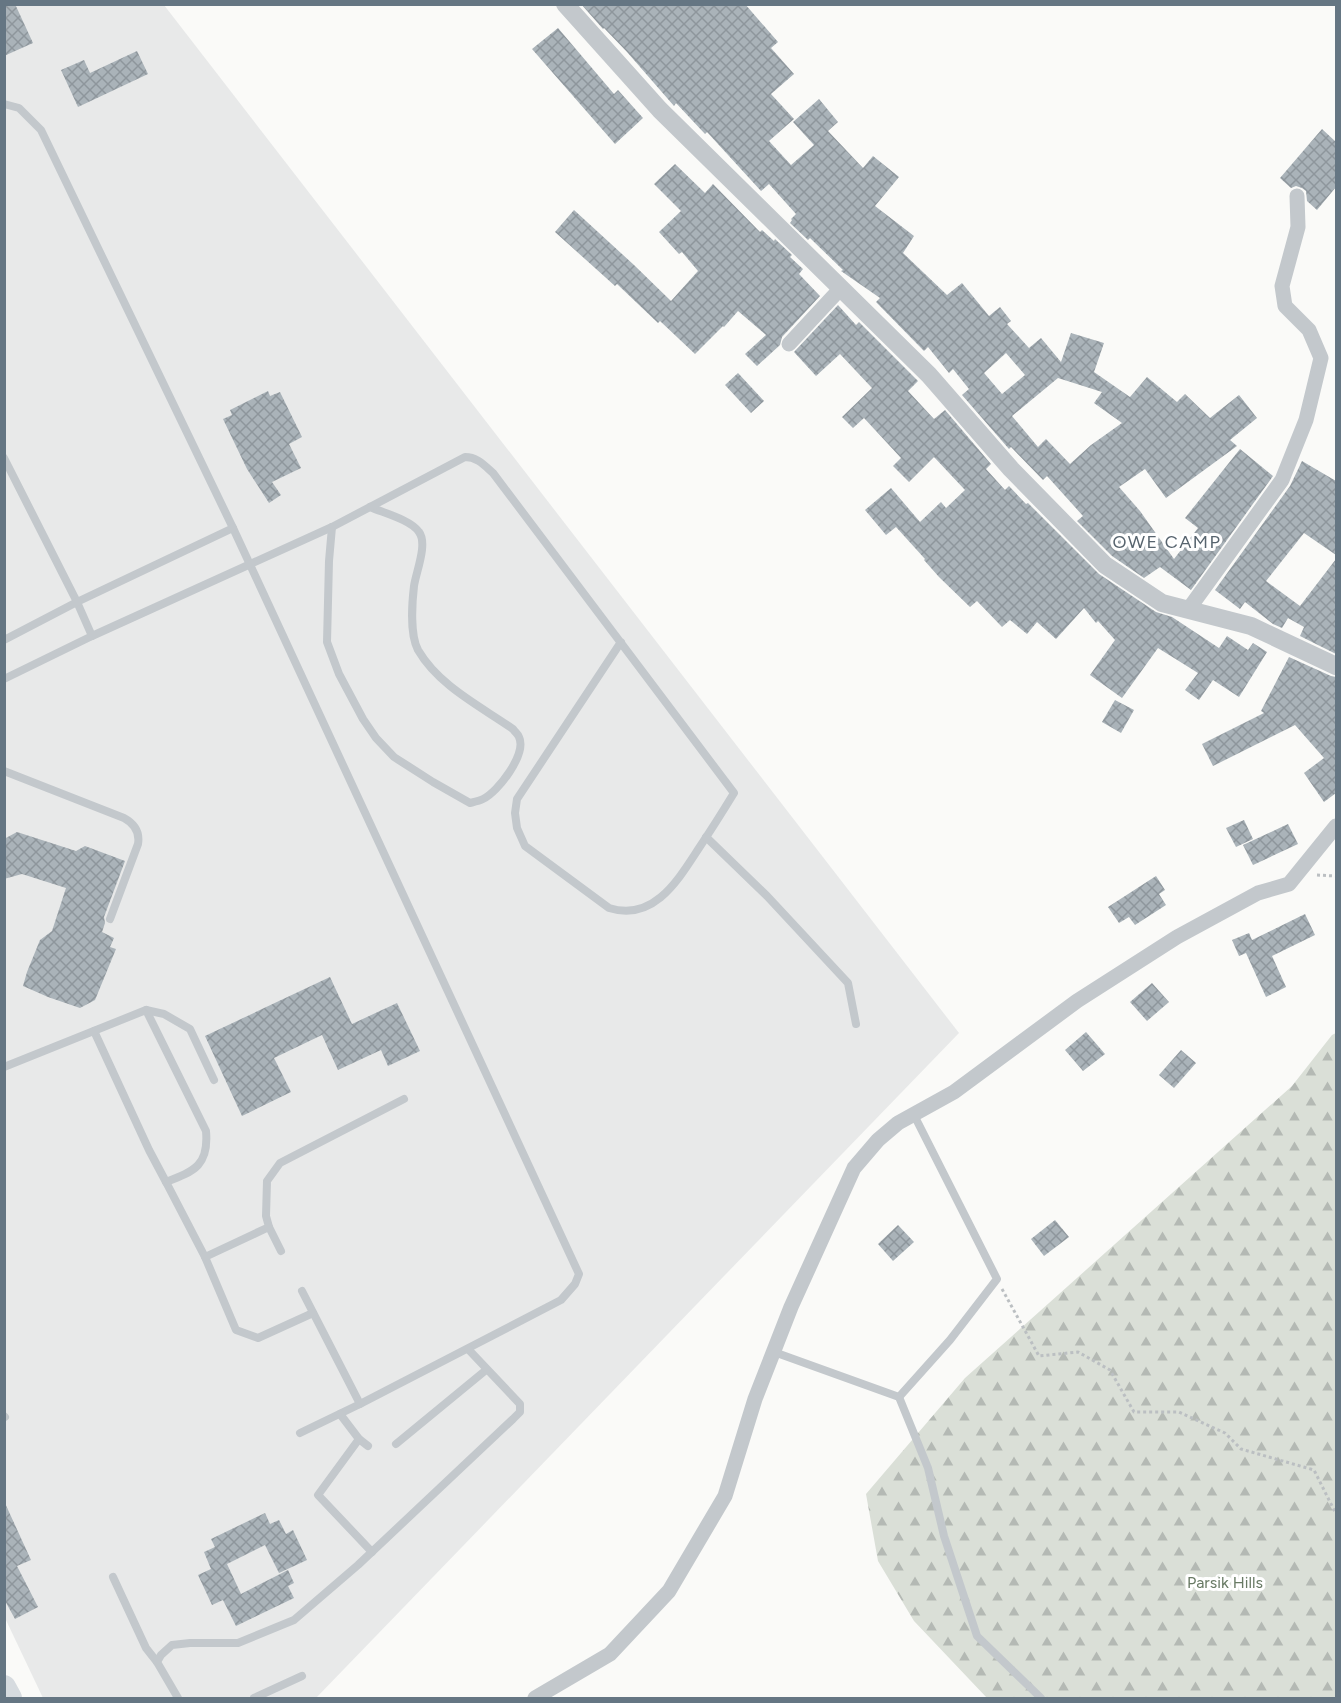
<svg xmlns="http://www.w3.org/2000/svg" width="1341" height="1703" font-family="Figtree,sans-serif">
  <defs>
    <pattern id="forest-firs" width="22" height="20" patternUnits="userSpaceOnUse" patternTransform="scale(1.5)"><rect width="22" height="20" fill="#dadfd7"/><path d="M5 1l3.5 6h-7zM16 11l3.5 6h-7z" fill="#b4b9b4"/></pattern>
    <pattern id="building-cross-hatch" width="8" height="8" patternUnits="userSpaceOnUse" patternTransform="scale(1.5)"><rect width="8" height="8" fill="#aab3b9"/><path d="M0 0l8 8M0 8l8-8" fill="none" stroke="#8e969c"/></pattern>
  </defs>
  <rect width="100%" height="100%" fill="#fafaf8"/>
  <polygon fill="#e8e9e9" points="5,5 164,5 959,1033 316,1698 43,1698 5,1618"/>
  <polygon fill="url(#forest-firs)" points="1336,1033 1336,1698 987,1698 914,1621 878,1561 866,1494 965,1378 1292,1086 1332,1035"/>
  <g fill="url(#building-cross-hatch)" fill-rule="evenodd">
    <polygon points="4,4 15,4 33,43 4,56"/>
    <path d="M581 4H745L778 42 771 48 794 74 771 94 794 119 769 141 791 165 814 145 793 122 819 99 838 122 828 131 863 168 873 156 899 177 875 206 914 236 903 253 947 295 962 283 989 316 1000 307 1011 321 1007 324 1029 348 1041 338 1061 362 1071 333 1104 343 1094 372 1130 397 1147 377 1177 402 1185 394 1210 418 1239 395 1257 418 1230 440 1237 446 1166 498 1145 469 1119 487 1140 511 1174 559 1198 528 1185 518 1240 449 1273 476 1191 590 1160 567 1144 578 1112 556 1077 521 1083 516 1047 476 1043 480 1011 447 1009 449 962 395 969 389 953 369 949 373 928 347 924 351 876 302 880 298 841 271 843 270 810 238 808 240 790 223 792 220 791 219 796 214 769 184 761 191 707 132 705 134 676 103 674 106 627 52 604 28 603 29ZM1006 353 1025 375 1002 394 984 373ZM1058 378 1102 392 1094 403 1122 423 1091 445 1070 464 1046 439 1038 447 1012 416Z"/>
    <polygon points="558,28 614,94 618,90 643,118 615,144 532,49"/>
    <polygon points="137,51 148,74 78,107 61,70 84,60 90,73"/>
    <polygon points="1322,129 1336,142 1336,187 1317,210 1307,201 1306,191 1302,188 1296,186 1291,188 1280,178"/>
    <polygon points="675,164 705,193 713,184 760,232 762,230 774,241 775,239 792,255 790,257 803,269 799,274 820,296 782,337 780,345 757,366 745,354 766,335 738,311 724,327 723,326 695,354 660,321 658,323 617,284 615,286 555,232 574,210 634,265 671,301 698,271 682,252 679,254 659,232 681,211 654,184"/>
    <polygon points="838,305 856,325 859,322 918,381 908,391 934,419 945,410 991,464 986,469 1005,490 1009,486 1026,504 1028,503 1099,574 1156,612 1172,617 1219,648 1227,636 1248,650 1253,643 1267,652 1239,697 1213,680 1199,700 1185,690 1198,673 1158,648 1122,698 1090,675 1115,640 1098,621 1096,623 1084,608 1056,639 1037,622 1027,634 1010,620 1002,627 977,601 970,607 939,577 924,560 925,559 896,527 886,535 865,510 891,488 920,522 941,502 946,508 965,490 934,457 909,482 893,466 901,458 864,418 853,428 842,417 872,388 840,354 816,376 794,352"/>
    <polygon points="738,373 764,401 751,413 725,385"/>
    <polygon points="268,391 270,396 280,392 302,437 289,444 301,468 272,482 281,495 269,503 247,469 223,419 232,415 230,410"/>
    <polygon points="1302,461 1336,481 1336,555 1304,533 1266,581 1300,606 1336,559 1336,654 1300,636 1304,627 1288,618 1282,628 1273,624 1245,602 1240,609 1215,590 1290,486"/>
    <polygon points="1289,657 1331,676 1336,677 1336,793 1324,802 1304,773 1324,758 1295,725 1213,766 1202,744 1264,713 1261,711"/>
    <polygon points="1115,700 1134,710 1121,733 1102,722"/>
    <polygon points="1244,820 1253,839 1236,847 1226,828"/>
    <polygon points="1288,824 1298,844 1253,865 1243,845"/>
    <polygon points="17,832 76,851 85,846 125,861 104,917 105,923 102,932 114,938 110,947 116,949 95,1000 80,1008 48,997 23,986 27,972 40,940 52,931 66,888 22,874 4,879 4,839"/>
    <polygon points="1156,876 1165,890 1159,894 1166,905 1135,925 1129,917 1119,923 1108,907"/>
    <polygon points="1305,914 1315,935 1272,956 1286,987 1266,997 1246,953 1239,956 1232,940 1249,933 1252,940"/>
    <polygon points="330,977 352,1024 397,1003 420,1051 388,1066 381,1050 338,1070 322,1035 274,1058 291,1092 242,1116 205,1036"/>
    <polygon points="1152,983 1169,1002 1147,1021 1130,1002"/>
    <polygon points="1086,1032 1105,1054 1083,1071 1065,1050"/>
    <polygon points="1181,1050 1196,1063 1174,1088 1159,1075"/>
    <polygon points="1055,1220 1069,1237 1044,1256 1031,1239"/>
    <polygon points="898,1225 914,1242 893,1261 878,1244"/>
    <polygon points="4,1501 31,1560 17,1566 38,1607 15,1619 4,1599"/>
    <polygon points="265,1513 270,1524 279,1520 286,1534 293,1530 307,1560 279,1573 265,1545 227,1564 241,1594 288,1570 294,1583 288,1586 294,1598 236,1626 223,1600 212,1605 198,1575 211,1569 204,1552 215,1547 211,1539"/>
  </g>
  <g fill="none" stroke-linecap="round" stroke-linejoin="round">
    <g stroke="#bbbfc2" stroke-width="3" stroke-dasharray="3 3" stroke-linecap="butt">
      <polyline points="1317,875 1336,876"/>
      <polyline points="1002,1289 1039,1356 1078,1352 1110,1370 1134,1412 1179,1412 1225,1433 1241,1449 1314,1470 1335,1512 1336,1511"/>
    </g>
    <g stroke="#c3c8cc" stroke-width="8">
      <polyline points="4,104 19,108 41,130 233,528 579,1274 575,1284 561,1300 360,1404 300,1433"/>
      <polyline points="4,458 77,602 92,636"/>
      <path d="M332 527 329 561 327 642 339 674 363 719 376 738 394 757 433 782 470 803C474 802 479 801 483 799 498 792 527 754 519 737 518 734 515 732 513 729 480 706 439 686 418 650 410 635 412 603 414 586 416 572 428 544 419 532 411 520 384 513 370 507"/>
      <polyline points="4,640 77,602 233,528"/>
      <path d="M4 679 92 636 332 527 465 457C477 457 484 465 493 473L734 793C723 811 711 830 699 848 678 880 654 922 609 908L525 846 517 828 515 813 517 799 621 642"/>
      <path d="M4 771 124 818C135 824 140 832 138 844L110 919"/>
      <polyline points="706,837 767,896 848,983 856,1024"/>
      <path d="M94 1031 149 1150 166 1182C195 1171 209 1165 206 1131L146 1010"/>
      <polyline points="4,1067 146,1010 164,1014 190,1029 214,1080"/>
      <polyline points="166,1182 205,1257 236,1330 258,1338 313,1313"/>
      <polyline points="269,1227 281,1251"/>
      <polyline points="205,1257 269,1227 266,1216 267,1181 280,1163 404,1099"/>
      <polyline points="302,1291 360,1404"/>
      <polyline points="774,1352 899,1397 950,1340 997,1279 914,1115"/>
      <polyline points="899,1397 928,1468 944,1536 977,1636 1041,1698"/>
      <polyline points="340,1414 359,1439 368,1446"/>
      <polyline points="4,1416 5,1417"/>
      <polyline points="359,1439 318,1495 372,1552"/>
      <polyline points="396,1444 486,1370"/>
      <polyline points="113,1577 146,1648 157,1662"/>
      <polyline points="178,1698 157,1662 161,1655 172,1645 190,1643 238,1643 294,1620 358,1565 513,1419 520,1412 520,1404 468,1349"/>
      <polyline points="254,1698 302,1676"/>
    </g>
    <g stroke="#c3c8cc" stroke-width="15">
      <polyline points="789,344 841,288"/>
      <polyline points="1188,610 1282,480 1306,420 1321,358 1309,330 1285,306 1282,286 1298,227 1297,196"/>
      <polyline points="535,1698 610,1654 669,1591 725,1496 755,1399 791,1307 854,1168 878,1140 898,1123 954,1092 1077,1001 1177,937 1258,893 1289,884 1336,826"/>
    </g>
    <polyline stroke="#c3c8cc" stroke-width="18" points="565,4 660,110 929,375 1011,469 1105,565 1162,603 1251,626 1336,666"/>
    <polyline stroke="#d6dbdf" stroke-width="24" points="4,1687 10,1698"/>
  </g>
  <g text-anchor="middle" stroke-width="6" stroke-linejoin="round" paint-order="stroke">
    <g font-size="16" fill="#687a64" stroke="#fff">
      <text x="1225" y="1588">Parsik Hills</text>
    </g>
    <g font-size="18" letter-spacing="1.5" fill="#57646e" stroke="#fff">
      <text x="1167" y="548">OWE CAMP</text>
    </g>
  </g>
  <rect width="1341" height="1703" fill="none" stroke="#657683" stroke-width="12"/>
</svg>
